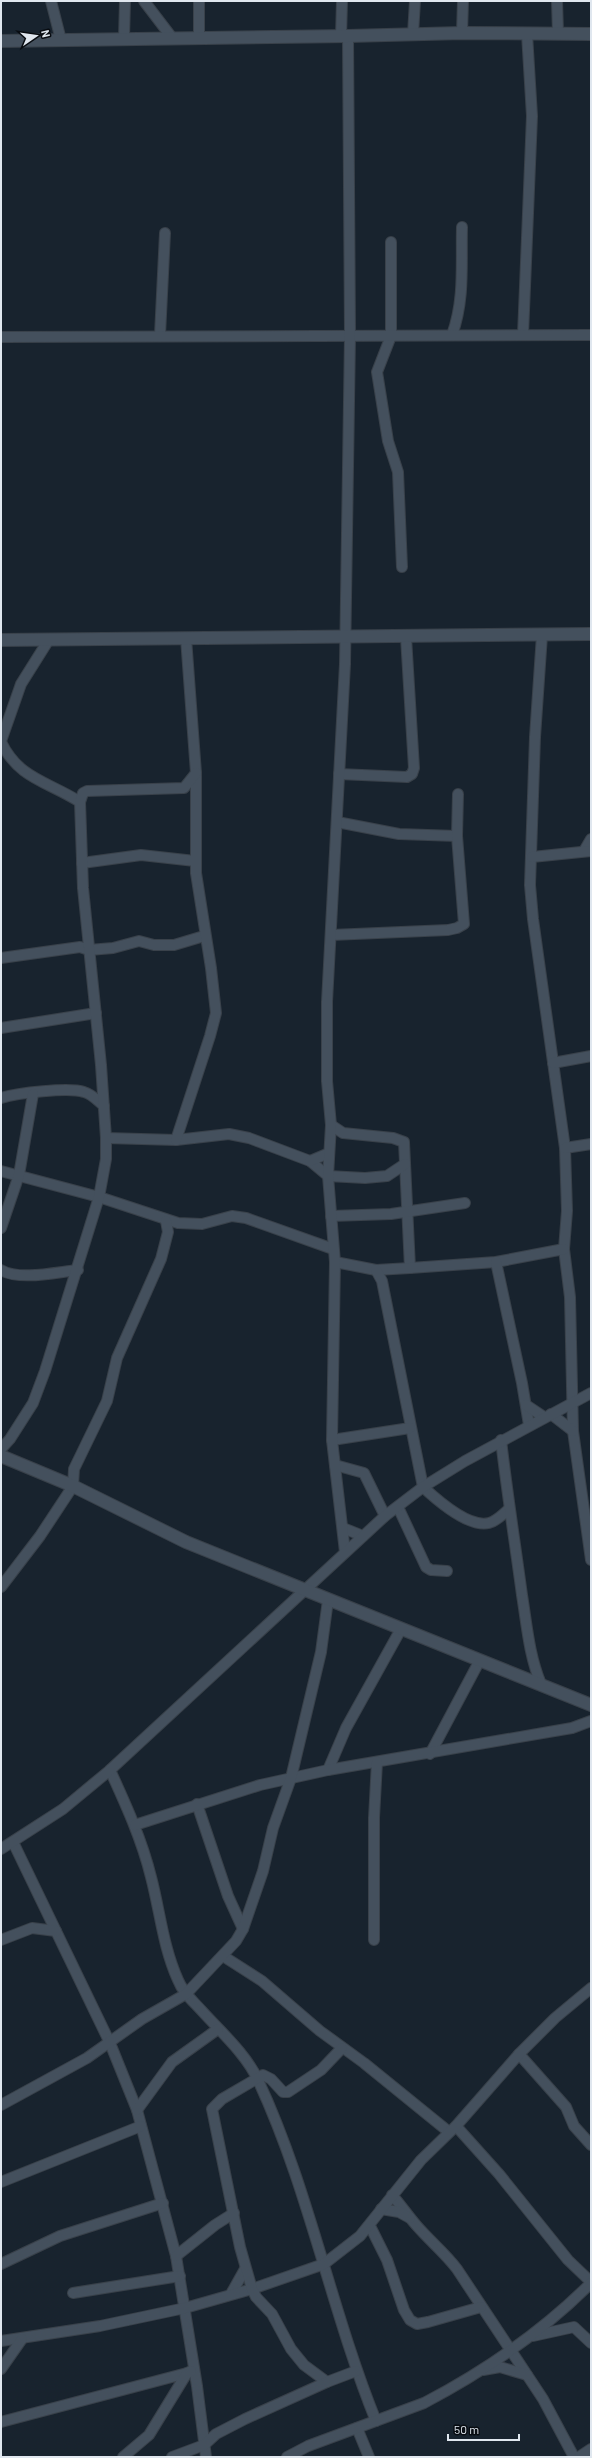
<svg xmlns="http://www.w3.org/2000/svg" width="592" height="2458" font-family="Barlow,sans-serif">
  <rect width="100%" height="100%" fill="#18232e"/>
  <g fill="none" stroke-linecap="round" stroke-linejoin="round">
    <g stroke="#39414a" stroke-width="12">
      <g id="minor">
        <polyline points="51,1 61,40"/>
        <polyline points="144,1 173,39"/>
        <polyline points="557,1 558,33"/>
        <polyline points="462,33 463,1"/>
        <polyline points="413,34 415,1"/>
        <polyline points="341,37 342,1"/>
        <polyline points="124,38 125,1"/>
        <polyline points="199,39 199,1"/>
        <polyline points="391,242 391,336 377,372 388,441 398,472 402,567"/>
        <polyline points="160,335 165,233"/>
        <path d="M452 335C465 299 461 264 462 227"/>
        <polyline points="523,335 532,116 527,34"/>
        <polyline points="1,337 591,335"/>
        <polyline points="542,635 535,737 530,885 533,919 565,1148 567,1211 564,1249 570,1297 573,1431 591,1560"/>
        <polyline points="1,741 21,684 48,641"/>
        <path d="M1 742C19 779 47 781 80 802"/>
        <polyline points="339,774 407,777 412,774 414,768 406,637"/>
        <polyline points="337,822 399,834 457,836"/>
        <polyline points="584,851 591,839"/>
        <polyline points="532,857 591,851"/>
        <polyline points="82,863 141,855 195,861"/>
        <polyline points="331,935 448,930 457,928 464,924 457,836 458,794"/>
        <polyline points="1,958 80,947 89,950 113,948 139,941 154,945 174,945 204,936"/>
        <polyline points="1,1028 96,1013"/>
        <polyline points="553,1063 591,1056"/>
        <path d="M1 1098C17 1093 69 1087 84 1092 92 1094 98 1101 104 1106"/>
        <polyline points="331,1125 343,1133 393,1138 404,1142 410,1268"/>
        <polyline points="106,1138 176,1140 229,1134 249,1138 310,1161 328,1176 365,1178 387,1176 405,1164"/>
        <polyline points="176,1140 210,1036 216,1013 211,968 196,873 196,773 186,638"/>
        <polyline points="565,1148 591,1144"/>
        <polyline points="310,1161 329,1153"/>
        <polyline points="1,1171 99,1197 178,1223 202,1224 232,1216 246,1218 333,1249"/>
        <polyline points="331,1216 391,1214 465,1203"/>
        <polyline points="1,1228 19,1175 33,1094"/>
        <polyline points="335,1262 376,1270 410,1268 496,1262 564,1249"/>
        <polyline points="496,1262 522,1383 529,1425"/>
        <path d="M1 1270C19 1281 57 1272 78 1270"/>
        <path d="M376 1270 382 1281 423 1487C437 1500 469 1528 489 1523 497 1521 503 1514 509 1509"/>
        <polyline points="526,1405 544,1417"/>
        <polyline points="551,1414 573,1431"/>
        <polyline points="332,1440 410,1428"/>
        <path d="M501 1440C507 1492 515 1543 522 1595 527 1626 529 1655 541 1684"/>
        <polyline points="1,1449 10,1439 33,1403 45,1371 99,1197 106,1159 106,1138 101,1065 83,888 80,802 83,793 87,791 184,788 196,773"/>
        <polyline points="335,1465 364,1473 385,1516"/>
        <polyline points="398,1507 426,1567 431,1570 447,1571"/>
        <polyline points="343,1528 363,1536"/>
        <polyline points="345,1552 332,1440 335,1262 328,1176 331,1125 327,1081 327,1002 345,664 350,336 348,36"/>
        <polyline points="1,1587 40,1536 73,1486 74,1469 107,1401 117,1358 161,1259 168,1232 166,1221"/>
        <polyline points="430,1754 480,1660"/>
        <path d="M110 1770C126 1805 142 1840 151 1877 160 1911 163 1947 178 1980 183 1993 193 2001 202 2011 221 2032 246 2054 258 2080 309 2189 331 2310 376 2421"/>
        <polyline points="328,1770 346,1728 401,1629"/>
        <polyline points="197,1804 228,1896 243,1929"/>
        <polyline points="135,1825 260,1785 328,1770 572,1728 591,1721"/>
        <polyline points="13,1842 110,2043 137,2110 176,2256 197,2386 206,2457"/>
        <polyline points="1,1849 63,1809 110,1770 385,1516 423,1487 465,1461 591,1393"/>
        <polyline points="1,1940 32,1928 56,1931"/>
        <polyline points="374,1940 374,1818 377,1762"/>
        <polyline points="223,1956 262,1981 320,2031 364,2063 449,2132"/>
        <polyline points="519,2054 566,2107 574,2126 591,2145"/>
        <polyline points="1,2105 87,2058 142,2019 186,1994 236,1941 243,1929 263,1871 273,1828 291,1778 321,1652 328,1600"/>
        <polyline points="137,2110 172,2062 218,2029"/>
        <polyline points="456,2126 499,2174 568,2260 591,2282"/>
        <polyline points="1,2182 141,2126"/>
        <path d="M392 2195C401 2205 408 2216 417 2226 430 2241 445 2253 457 2269L543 2399 574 2457"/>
        <polyline points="381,2209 399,2212 410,2218"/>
        <polyline points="370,2226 387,2260 404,2310 410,2320 417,2324 428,2322 481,2307"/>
        <polyline points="176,2256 215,2225 234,2213"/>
        <polyline points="1,2264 60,2236 163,2203"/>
        <polyline points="73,2293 180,2276"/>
        <polyline points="231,2294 245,2269"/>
        <polyline points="533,2336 574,2327 591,2343"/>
        <polyline points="1,2341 100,2326 185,2308 252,2289 324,2264 360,2236 421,2160 456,2126 519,2054 555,2018 591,1988"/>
        <polyline points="1,2369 22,2339"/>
        <polyline points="483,2370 500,2367 527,2375"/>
        <polyline points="327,2382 304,2365 291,2349 272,2314 256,2297 252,2289 240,2247 212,2109 222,2099 263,2075 271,2079 283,2092 288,2092 321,2070 342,2048"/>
        <polyline points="1,2422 187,2373"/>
        <polyline points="357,2428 369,2457"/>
        <polyline points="123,2457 149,2435 187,2373 191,2371"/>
        <polyline points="172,2457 204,2445 216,2434 245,2419 327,2382 356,2371"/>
        <path d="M287 2457 308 2446 424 2403C485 2371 543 2331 591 2283"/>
        <polyline points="579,2457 591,2449"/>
      </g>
    </g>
    <g stroke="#39414a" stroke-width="14">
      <g id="tertiary">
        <polyline points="1,41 348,36 462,33 591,34"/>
        <polyline points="1,640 591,634"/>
        <polyline points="1,1456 73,1486 186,1542 591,1705"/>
      </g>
    </g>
    <use href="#minor" stroke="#44505d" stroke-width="10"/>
    <use href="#tertiary" stroke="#44505d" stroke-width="12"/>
  </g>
  <rect width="592" height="2458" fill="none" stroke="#e0e7ef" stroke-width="4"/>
  <g transform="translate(36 36) rotate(77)" stroke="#080c11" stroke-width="3" paint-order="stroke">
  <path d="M0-3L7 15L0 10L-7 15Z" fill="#e0e7ef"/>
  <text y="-6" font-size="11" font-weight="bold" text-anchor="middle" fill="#e0e7ef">N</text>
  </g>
  <path d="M448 2434v6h71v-6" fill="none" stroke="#e0e7ef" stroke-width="2"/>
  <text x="454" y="2434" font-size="12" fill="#e0e7ef" stroke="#080c11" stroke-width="3" paint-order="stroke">50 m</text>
</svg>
